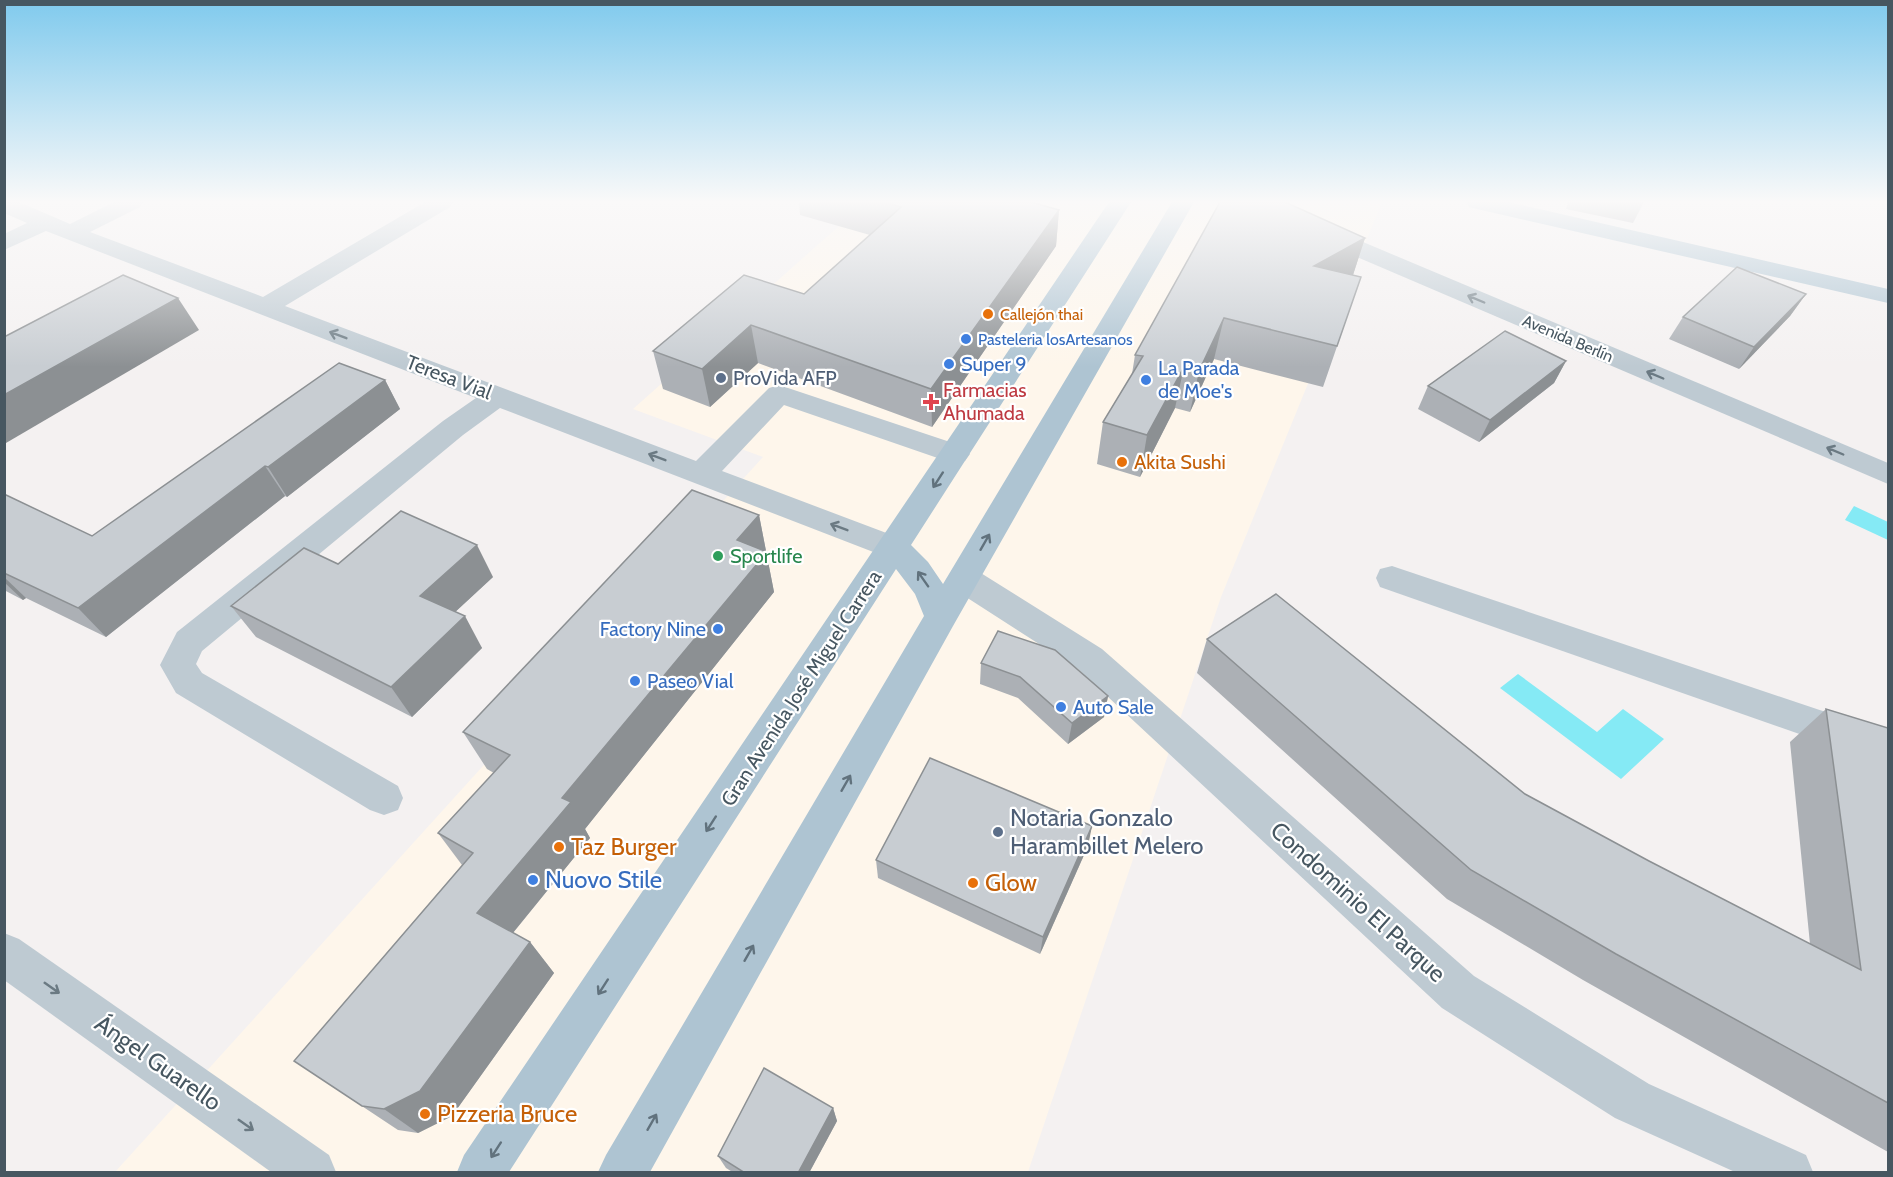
<svg xmlns="http://www.w3.org/2000/svg" width="1893" height="1177" font-family="Cabin,sans-serif">
  <rect width="100%" height="100%" fill="#f4f1f1"/>
  <polygon fill="#fef6eb" points="866,202 1382,202 1221,597 1028,1172 115,1172 763,457 633,409"/>
  <g fill="#85eaf5">
    <polygon points="1854,506 1888,522 1888,540 1845,520"/>
    <polygon points="1518,674 1597,732 1623,709 1664,739 1621,779 1500,688"/>
  </g>
  <g fill="none" stroke-linecap="round" stroke-linejoin="round">
    <g fill="#becad2" fill-rule="evenodd">
      <polygon points="4,202 19,202 70,224 114,202 143,202 140,207 90,232 263,297 425,202 453,202 450,207 285,306 696,461 769,388 779,385 965,447 970,454 965,461 955,464 784,405 722,471 905,540 910,548 905,556 894,560 500,408 463,435 202,651 196,664 202,673 398,786 403,798 398,810 384,815 370,810 176,693 160,665 177,632 443,421 476,398 46,231 4,250 4,234 27,223 4,213"/>
      <polygon points="1237,202 1268,202 1888,463 1888,484 1240,207"/>
      <polygon points="1392,566 1888,733 1888,765 1380,587 1376,578 1380,569"/>
      <polygon points="964,567 976,570 1102,649 1474,976 1649,1084 1806,1155 1813,1172 1735,1172 1615,1118 1442,1008 1078,669 952,588 948,579 952,570"/>
      <polygon points="4,933 19,939 329,1155 336,1172 271,1172 4,980"/>
    </g>
    <g fill="#aec4d2" fill-rule="evenodd">
      <polygon points="1109,202 1131,202 911,545 928,562 943,584 1172,202 1194,202 953,626 650,1172 598,1172 606,1155 924,616 915,594 896,569 509,1172 457,1172 464,1155"/>
      <polygon points="1466,202 1509,202 1888,289 1888,303 1477,209 1469,207"/>
    </g>
  </g>
  <g fill="#acb0b5">
    <polygon points="799,202 1031,202 1059,210 1056,246 932,427 758,363 710,407 663,389 653,351 804,294 870,235 800,215"/>
    <polygon points="1568,202 1644,202 1633,223 1566,209"/>
    <polygon points="1365,238 1353,275 1361,277 1323,387 1214,359 1190,412 1175,408 1140,477 1097,464 1103,422 1132,374 1135,355"/>
    <polygon points="1806,294 1790,316 1739,369 1669,339 1683,317"/>
    <polygon points="1566,361 1554,383 1479,442 1418,409 1428,386"/>
    <polygon points="385,380 400,409 287,497 285,496 106,637 26,598 23,600 4,590 4,494 92,536"/>
    <polygon points="759,515 774,592 585,829 590,838 513,933 530,942 554,973 452,1116 418,1133 398,1130 294,1061 462,865 438,833 494,773 487,769 463,732"/>
    <polygon points="338,564 493,577 455,612 482,648 412,717 256,637 231,606"/>
    <polygon points="1207,639 1525,794 1649,861 1810,944 1790,742 1826,709 1888,728 1888,1152 1583,980 1447,899 1197,673"/>
    <polygon points="981,663 1108,696 1104,717 1068,744 1018,698 980,684"/>
    <polygon points="1088,846 1040,954 878,878 876,860"/>
    <polygon points="833,1108 837,1121 809,1173 734,1173 726,1168 718,1156"/>
  </g>
  <g fill="#8c9093">
    <polygon points="1059,210 1056,246 932,427 931,389"/>
    <polygon points="1365,238 1352,278 1314,266"/>
    <polygon points="1806,294 1790,316 1739,369 1754,347"/>
    <polygon points="178,298 199,330 6,443 4,441 4,395"/>
    <polygon points="1224,318 1214,359 1190,412 1199,371"/>
    <polygon points="751,325 758,363 710,407 702,369"/>
    <polygon points="1566,361 1554,383 1479,442 1490,420"/>
    <polygon points="1184,367 1175,408 1140,477 1147,435"/>
    <polygon points="385,380 400,409 287,497 268,467"/>
    <polygon points="265,466 285,496 106,637 78,608"/>
    <polygon points="759,515 774,592 585,829 590,838 503,945 477,913 562,798 737,540"/>
    <polygon points="477,545 493,577 439,627 420,596"/>
    <polygon points="4,577 26,598 23,600 4,582"/>
    <polygon points="465,616 482,648 412,717 391,687"/>
    <polygon points="1108,696 1104,717 1068,744 1072,723"/>
    <polygon points="1092,826 1088,846 1040,954 1043,937"/>
    <polygon points="530,942 554,973 452,1116 418,1133 384,1109"/>
    <polygon points="833,1108 837,1121 809,1173 798,1173"/>
  </g>
  <g fill="#c8cdd2" stroke="#8c9093" stroke-width="1.5">
    <polygon points="884,202 1031,202 1059,210 931,389 751,325 702,369 653,351 744,275 804,294 901,207"/>
    <polygon points="1220,202 1285,202 1365,238 1314,266 1361,277 1337,346 1224,318 1199,371 1184,367 1147,435 1103,422 1143,356 1135,355"/>
    <polygon points="1737,267 1806,294 1754,347 1683,317"/>
    <polygon points="123,275 178,298 4,395 4,337"/>
    <polygon points="1505,331 1566,361 1490,420 1428,386"/>
    <polygon points="339,363 385,380 268,467 265,466 78,608 4,573 4,494 92,536"/>
    <polygon points="692,490 759,515 737,540 767,552 562,798 571,802 477,913 530,942 420,1091 384,1109 362,1106 294,1061 473,853 438,833 510,755 463,732"/>
    <polygon points="401,511 477,545 420,596 465,616 391,687 231,606 304,548 338,564"/>
    <polygon points="1276,594 1525,794 1649,861 1861,970 1826,709 1888,728 1888,1103 1616,954 1471,870 1207,639"/>
    <polygon points="998,631 1055,650 1108,696 1072,723 1020,677 981,663"/>
    <polygon points="930,758 1092,826 1043,937 876,860"/>
    <polygon points="764,1068 833,1108 798,1173 745,1173 718,1156"/>
  </g>
  <defs><path id="oneway-shaft" d="M-6 0H5M1.5-3L5.5 0L1.5 3" fill="none" stroke-width="1.6" stroke-linecap="round" stroke-linejoin="round" transform="scale(1.5)"/></defs>
  <g stroke="#6b7a83">
    <use href="#oneway-shaft" transform="translate(1476 299) rotate(-157)"/>
    <use href="#oneway-shaft" transform="translate(338 335) rotate(-159)"/>
    <use href="#oneway-shaft" transform="translate(1655 375) rotate(-157)"/>
    <use href="#oneway-shaft" transform="translate(1835 451) rotate(-157)"/>
    <use href="#oneway-shaft" transform="translate(657 457) rotate(-159)"/>
    <use href="#oneway-shaft" transform="translate(839 527) rotate(-159)"/>
    <use href="#oneway-shaft" transform="translate(52 988) rotate(35)"/>
    <use href="#oneway-shaft" transform="translate(246 1125) rotate(35)"/>
  </g>
  <g stroke="#61727d">
    <use href="#oneway-shaft" transform="translate(938 480) rotate(123)"/>
    <use href="#oneway-shaft" transform="translate(985 542) rotate(-60)"/>
    <use href="#oneway-shaft" transform="translate(923 579) rotate(-125)"/>
    <use href="#oneway-shaft" transform="translate(846 783) rotate(-60)"/>
    <use href="#oneway-shaft" transform="translate(711 824) rotate(123)"/>
    <use href="#oneway-shaft" transform="translate(749 953) rotate(-60)"/>
    <use href="#oneway-shaft" transform="translate(603 987) rotate(123)"/>
    <use href="#oneway-shaft" transform="translate(652 1122) rotate(-60)"/>
    <use href="#oneway-shaft" transform="translate(496 1150) rotate(123)"/>
  </g>
  <linearGradient id="sky" x2="0" y2="1"><stop stop-color="#80caed"/><stop offset="0.55" stop-color="#faf9f9"/><stop offset="1" stop-color="#faf9f9" stop-opacity="0"/></linearGradient>
  <rect width="1893" height="367" fill="url(#sky)"/>
  <g fill="#e8710a" stroke="#fff" stroke-width="2">
    <circle cx="988" cy="314" r="6"/>
    <circle cx="1122" cy="462" r="6"/>
    <circle cx="559" cy="847" r="6"/>
    <circle cx="973" cy="883" r="6"/>
    <circle cx="425" cy="1114" r="6"/>
  </g>
  <g fill="#3f7fe0" stroke="#fff" stroke-width="2">
    <circle cx="966" cy="339" r="6"/>
    <circle cx="949" cy="364" r="6"/>
    <circle cx="1146" cy="380" r="6"/>
    <circle cx="718" cy="629" r="6"/>
    <circle cx="635" cy="681" r="6"/>
    <circle cx="1061" cy="707" r="6"/>
    <circle cx="533" cy="880" r="6"/>
  </g>
  <g fill="#5c6f8a" stroke="#fff" stroke-width="2">
    <circle cx="721" cy="378" r="6"/>
    <circle cx="998" cy="832" r="6"/>
  </g>
  <path fill="#e0444e" stroke="#fff" stroke-width="2" d="M928 393h6v6h6v6h-6v6h-6v-6h-6v-6h6z"/>
  <circle fill="#2e9e5b" stroke="#fff" stroke-width="2" cx="718" cy="556" r="6"/>
  <g text-anchor="middle" stroke-width="4.5" stroke-linejoin="round" paint-order="stroke">
    <g font-size="16" fill="#c56008" stroke="#fff" text-anchor="start">
      <text x="1000" y="320">Callejón thai</text>
    </g>
    <g font-size="16" fill="#475761" stroke="#fff">
      <text transform="translate(1568 338) rotate(23)" y="6">Avenida Berlín</text>
    </g>
    <g font-size="16" fill="#366cbe" stroke="#fff" text-anchor="start">
      <text x="978" y="345">Pasteleria losArtesanos</text>
    </g>
    <g font-size="20" fill="#366cbe" stroke="#fff" text-anchor="start">
      <text x="961" y="371">Super 9</text>
      <text x="1158" y="375">La Parada<tspan x="1158" dy="23">de Moe's</tspan></text>
      <text x="706" y="636" text-anchor="end">Factory Nine</text>
      <text x="647" y="688">Paseo Vial</text>
      <text x="1073" y="714">Auto Sale</text>
    </g>
    <g font-size="20" fill="#475761" stroke="#fff">
      <text transform="translate(449 377) rotate(21)" y="7">Teresa Vial</text>
      <text transform="translate(801 688) rotate(-57)" y="7">Gran Avenida José Miguel Carrera</text>
    </g>
    <g font-size="20" fill="#4e5e75" stroke="#fff" text-anchor="start">
      <text x="733" y="385">ProVida AFP</text>
    </g>
    <g font-size="20" fill="#be3a42" stroke="#fff" text-anchor="start">
      <text x="943" y="397">Farmacias<tspan x="943" dy="23">Ahumada</tspan></text>
    </g>
    <g font-size="20" fill="#c56008" stroke="#fff" text-anchor="start">
      <text x="1134" y="469">Akita Sushi</text>
    </g>
    <g font-size="20" fill="#27864d" stroke="#fff" text-anchor="start">
      <text x="730" y="563">Sportlife</text>
    </g>
    <g font-size="24" fill="#4e5e75" stroke="#fff" text-anchor="start">
      <text x="1010" y="826">Notaria Gonzalo<tspan x="1010" dy="28">Harambillet Melero</tspan></text>
    </g>
    <g font-size="24" fill="#c56008" stroke="#fff" text-anchor="start">
      <text x="571" y="855">Taz Burger</text>
      <text x="985" y="891">Glow</text>
      <text x="437" y="1122">Pizzeria Bruce</text>
    </g>
    <g font-size="24" fill="#366cbe" stroke="#fff" text-anchor="start">
      <text x="545" y="888">Nuovo Stile</text>
    </g>
    <g font-size="24" fill="#475761" stroke="#fff">
      <text transform="translate(1358 902) rotate(42)" y="8">Condominio El Parque</text>
      <text transform="translate(158 1063) rotate(35)" y="8">Ángel Guarello</text>
    </g>
  </g>
  <rect width="1893" height="1177" fill="none" stroke="#475761" stroke-width="12"/>
</svg>
